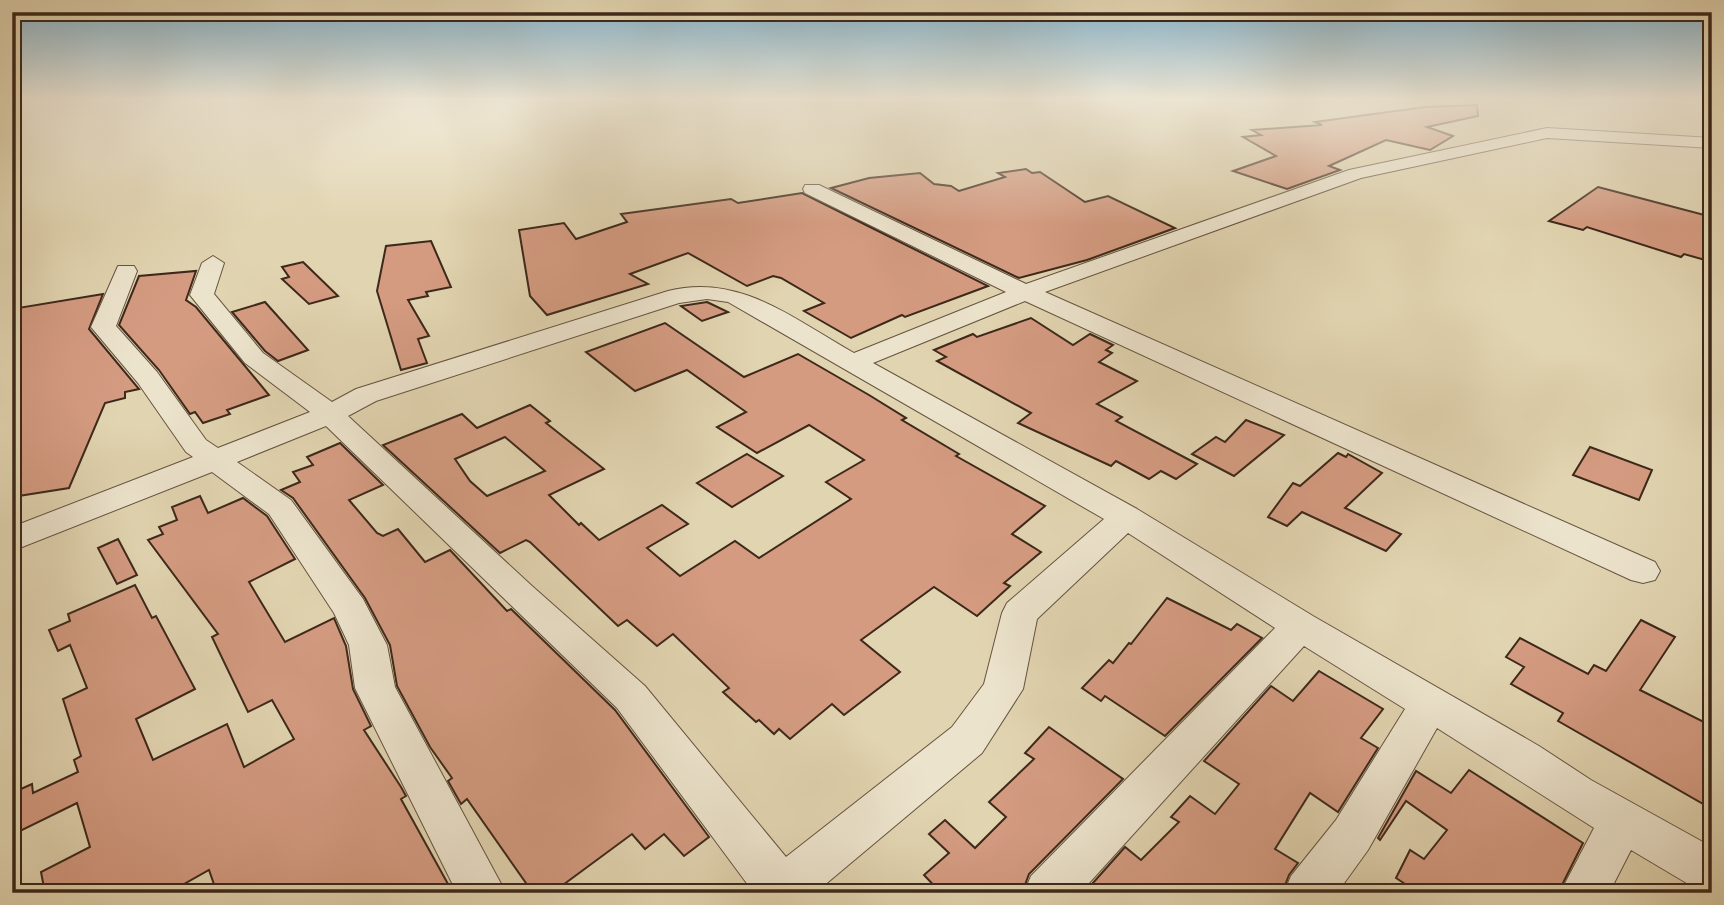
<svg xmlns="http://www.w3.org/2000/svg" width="1724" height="905" font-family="'EB Garamond',serif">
  <rect width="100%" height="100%" fill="#e1d4b0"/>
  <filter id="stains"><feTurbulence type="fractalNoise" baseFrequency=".00286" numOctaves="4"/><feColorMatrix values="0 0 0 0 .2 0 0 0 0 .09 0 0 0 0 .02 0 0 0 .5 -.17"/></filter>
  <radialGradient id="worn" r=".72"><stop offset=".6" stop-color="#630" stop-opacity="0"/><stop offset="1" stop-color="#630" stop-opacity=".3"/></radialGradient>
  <g fill="#d49b81" stroke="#3d281a" stroke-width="2" fill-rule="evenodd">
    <polygon points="1477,105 1478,116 1427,127 1453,136 1430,150 1386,140 1329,166 1340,170 1287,189 1233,171 1276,156 1243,137 1261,135 1252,130 1322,125 1315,122 1425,107"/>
    <polygon points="1026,169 1032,173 1040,172 1085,202 1108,196 1175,228 1087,260 1019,278 831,188 869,178 920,173 934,184 951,186 959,191 1005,177 998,173"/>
    <polygon points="1598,187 1712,217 1712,262 1684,254 1681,257 1587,227 1583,230 1549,221"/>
    <polygon points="802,193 988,286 905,317 902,315 851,338 804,311 824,303 781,278 773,276 747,286 688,253 630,274 648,284 547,315 530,296 519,230 564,223 576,239 627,222 621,214 731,199 738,203"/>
    <polygon points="431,241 451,287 426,292 428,296 408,300 429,336 418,339 427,363 401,370 377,291 386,246"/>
    <polygon points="303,262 338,296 309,304 282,279 289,277 282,267"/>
    <polygon points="196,271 186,300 196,307 269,395 227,410 230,414 203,423 195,412 190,414 159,370 119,325 139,276"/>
    <polygon points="103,294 89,329 139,389 125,392 125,398 105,403 69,488 12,497 12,309"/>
    <polygon points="265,302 308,350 278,361 265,351 232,312"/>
    <polygon points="707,302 728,312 702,321 681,306"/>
    <polygon points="1031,318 1073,345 1090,334 1113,345 1106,350 1112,353 1099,362 1137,381 1097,404 1122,417 1116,421 1197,464 1176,479 1161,471 1149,479 1116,461 1111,466 1018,423 1031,413 937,361 946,357 934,350 973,334 977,337"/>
    <path d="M665 323 744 377 798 354 869 395 906 418 902 420 959 454 956 456 1045 506 1012 534 1041 552 1004 583 1010 586 977 616 934 587 861 640 900 672 844 715 832 704 790 739 779 729 774 734 759 720 756 722 723 692 729 688 673 634 657 646 627 620 618 626 530 542 526 540 500 553 383 445 462 414 477 428 530 405 550 421 546 423 604 469 549 495 579 525 581 523 599 540 662 505 688 524 647 548 680 576 735 541 759 558 851 499 826 482 864 460 809 425 757 453 717 427 746 412 687 370 635 391 586 352ZM505 437 545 471 487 496 470 481 455 459Z"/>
    <polygon points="1246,420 1284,435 1234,476 1192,454 1216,437 1225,442"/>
    <polygon points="340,443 383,485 349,500 377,533 383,536 398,529 425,562 450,550 507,611 511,609 615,710 709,837 684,856 664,834 645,849 632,834 552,893 533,893 467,799 461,804 448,781 452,778 430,747 397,686 390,645 365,598 293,498 281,490 300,482 293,472 313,465 307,457"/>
    <polygon points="1590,447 1652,470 1639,500 1573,475"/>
    <polygon points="1338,453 1346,457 1348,454 1382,473 1345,508 1401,534 1386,551 1302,512 1287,526 1268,517 1293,483 1300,486"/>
    <polygon points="747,454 783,476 732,507 697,483"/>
    <polygon points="200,496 208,513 243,498 267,516 295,559 249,582 285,642 334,618 346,646 353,689 371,726 364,730 401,787 406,796 401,799 453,893 217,893 209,870 168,893 45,893 41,872 90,847 77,803 12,835 12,793 32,784 33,793 78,772 74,760 81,756 63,699 87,688 70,645 58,651 49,630 70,621 68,614 135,585 152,618 156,616 195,689 136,719 153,760 227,724 244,767 294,739 272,700 248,712 212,637 218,634 148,540 163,534 159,527 177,520 172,507"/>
    <polygon points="118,539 137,575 117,584 98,548"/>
    <polygon points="1167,598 1231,630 1237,624 1262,638 1165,736 1105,696 1101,701 1082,688 1109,660 1113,663 1129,643 1131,644"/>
    <polygon points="1641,620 1675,637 1640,690 1712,726 1712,809 1558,721 1563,713 1511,684 1524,667 1506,657 1520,638 1588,674 1594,665 1606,671"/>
    <polygon points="1319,671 1383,709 1361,738 1378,748 1338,812 1310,793 1275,849 1298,863 1289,875 1282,893 1084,893 1125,847 1141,860 1179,822 1171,817 1190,796 1215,814 1239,784 1204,761 1271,686 1293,701"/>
    <polygon points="1049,727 1123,779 1029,874 1022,893 941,893 924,875 949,853 929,834 945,820 975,848 1006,817 989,802 1034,759 1025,753"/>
    <polygon points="1469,770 1583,843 1558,893 1419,893 1396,878 1410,850 1424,859 1447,830 1406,801 1380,840 1378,838 1416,771 1451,793"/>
  </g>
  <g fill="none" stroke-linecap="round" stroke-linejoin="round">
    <g stroke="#665340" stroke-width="2">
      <path id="street" d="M1547 128 1712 138V148L1547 138 1361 178 1045 292 1655 562 1660 571 1655 580 1643 583 1631 580 1025 301 873 363 1137 509 1313 616 1539 746 1591 780 1712 847V893L1695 888 1631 850 1609 893H1560L1594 828 1437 728 1368 850 1337 893H1284L1291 876 1336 820 1405 709 1304 646 1080 893H1024L1031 876 1275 628 1128 533 1037 619 1023 689 982 753 815 893H754L617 708 326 426 237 462 291 500 363 599 387 645 395 687 506 893H457L355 688 349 645 334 613 269 514 212 472 12 551V527L193 457 186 452 138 383 91 327 118 266H134L137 271 116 326 157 372 206 440 218 448 310 412 245 363 190 295 202 263 213 256 224 263 214 294 263 353 332 402 356 389 668 291C740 273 793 319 854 353L1006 292 805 193 803 189 805 185H819L1026 284 1349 170ZM707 299 728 302 1104 519 1007 603 1002 613 984 684 952 727 786 857 645 686 532 586 348 416 376 401 679 303Z"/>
    </g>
    <use href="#street" fill="#ece3cc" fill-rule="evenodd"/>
  </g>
  <linearGradient id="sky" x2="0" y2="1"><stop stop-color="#86b6d0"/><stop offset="0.44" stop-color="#f2ecdb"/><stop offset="1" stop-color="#f2ecdb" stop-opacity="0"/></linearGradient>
  <rect width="1724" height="224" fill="url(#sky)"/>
  <rect width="1724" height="905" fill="none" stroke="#e1d4b0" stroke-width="42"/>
  <rect x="14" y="14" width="1696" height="877" fill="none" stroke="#3d281a" stroke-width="3.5"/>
  <rect x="21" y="21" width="1682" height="863" fill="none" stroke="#3d281a" stroke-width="2"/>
  <rect width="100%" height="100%" filter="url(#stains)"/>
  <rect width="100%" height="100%" fill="url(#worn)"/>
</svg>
